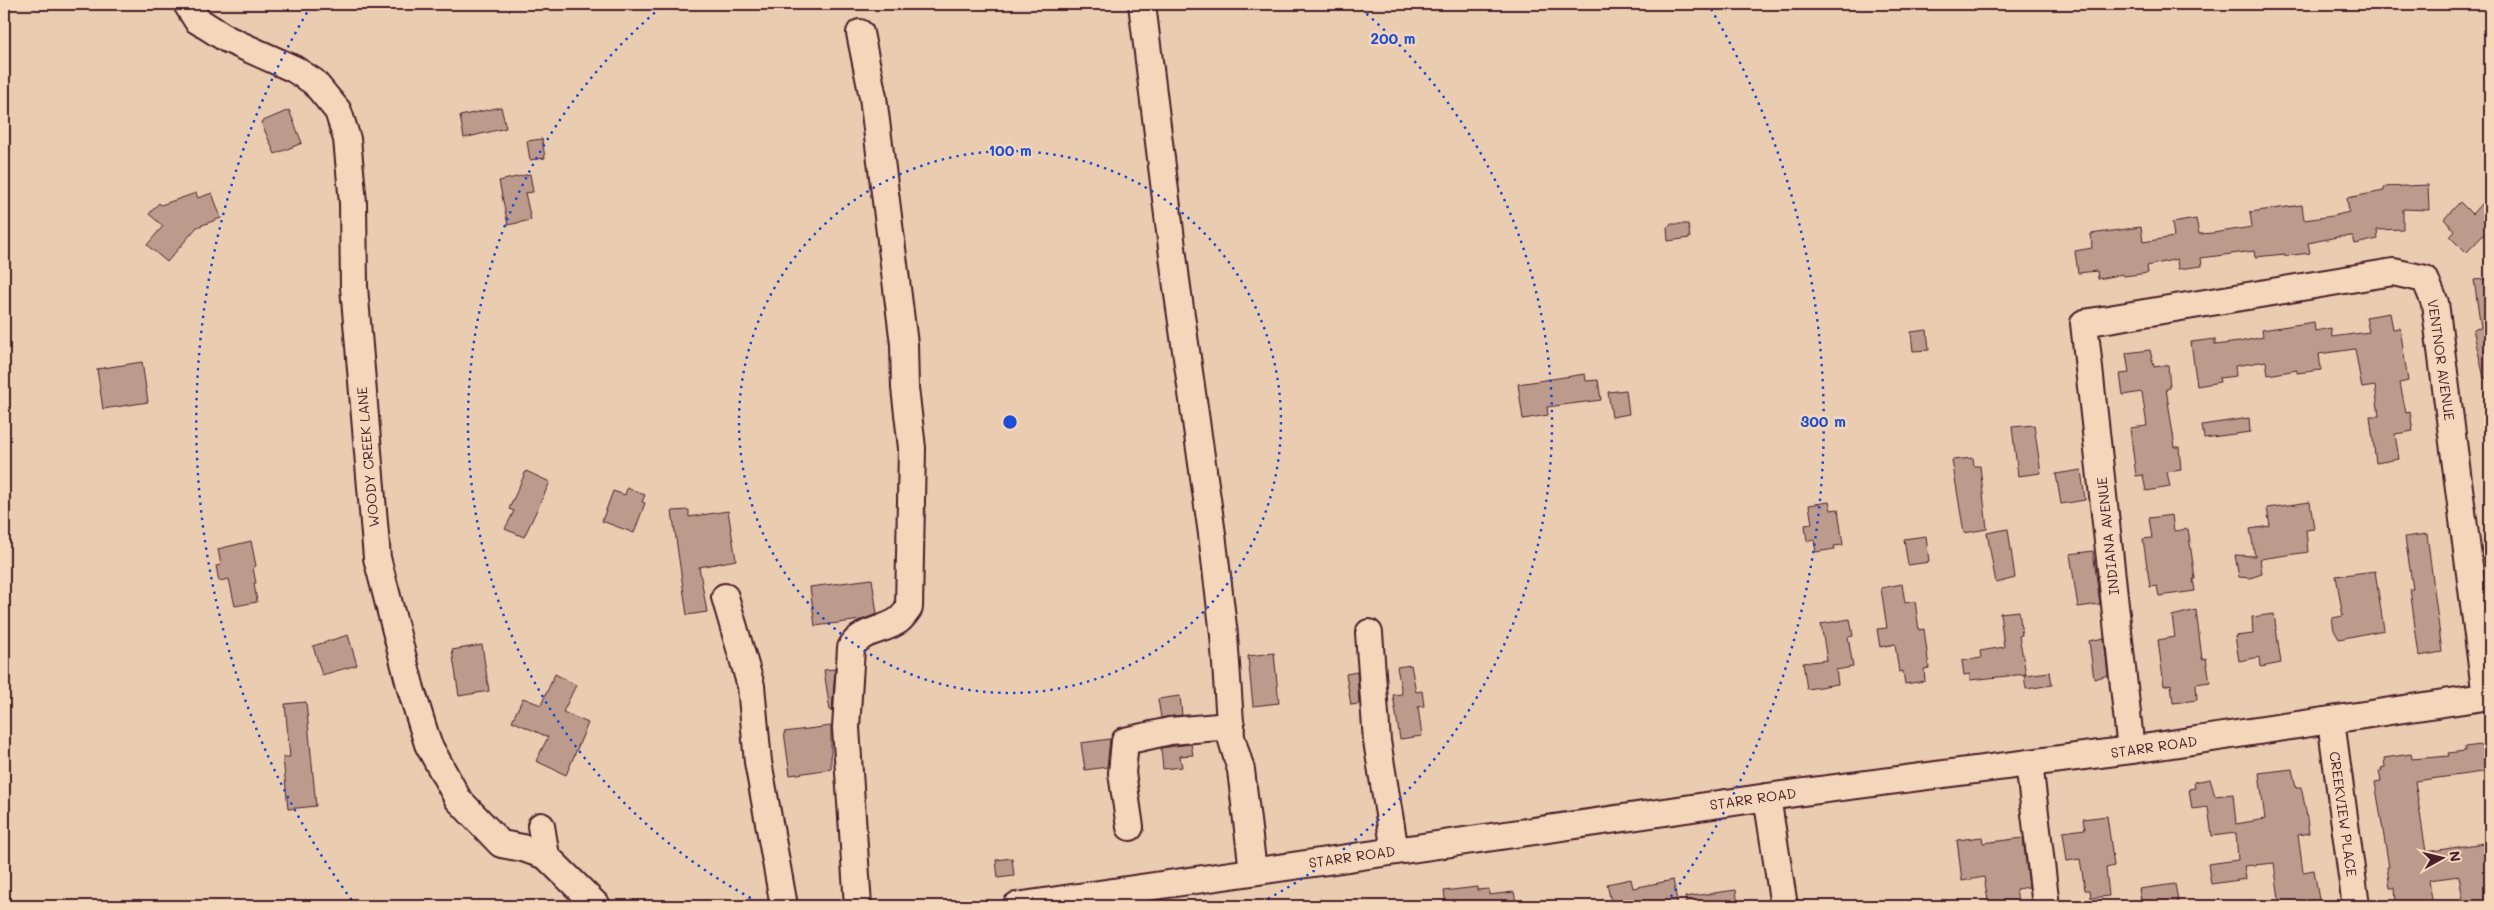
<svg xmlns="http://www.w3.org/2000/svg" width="2494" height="910" font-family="Mali,sans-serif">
  <rect width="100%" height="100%" fill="#eaccb1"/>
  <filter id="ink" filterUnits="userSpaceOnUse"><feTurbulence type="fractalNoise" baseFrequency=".02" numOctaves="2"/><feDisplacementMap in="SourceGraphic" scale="10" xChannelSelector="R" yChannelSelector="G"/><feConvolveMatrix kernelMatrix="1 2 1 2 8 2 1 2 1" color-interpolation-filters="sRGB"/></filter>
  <g filter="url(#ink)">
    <g fill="#bd9b8c" stroke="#4a1f2b">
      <polygon points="501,107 506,128 464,138 460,116"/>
      <polygon points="289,110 302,143 275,154 261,122"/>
      <polygon points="542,139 545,158 530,160 527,141"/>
      <polygon points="530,174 533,192 525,193 531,220 508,225 499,181"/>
      <polygon points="2428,185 2429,210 2403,209 2403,229 2377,230 2378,239 2355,244 2353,236 2337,237 2308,243 2310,253 2285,256 2285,254 2255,257 2254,251 2201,258 2202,266 2178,269 2177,259 2147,266 2148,273 2124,276 2123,274 2098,279 2097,271 2078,273 2075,251 2092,248 2091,234 2141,227 2143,242 2174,237 2172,223 2196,219 2199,234 2213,233 2252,227 2250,212 2302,205 2304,220 2333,216 2349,212 2347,198 2384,191 2383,187"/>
      <polygon points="196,193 198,198 212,193 221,218 197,227 167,262 147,245 163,226 149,214 159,203 161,205"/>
      <polygon points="2460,202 2472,214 2482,203 2490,212 2490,228 2466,253 2450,237 2455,231 2444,219"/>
      <polygon points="1670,224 1688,224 1690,238 1668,241 1667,227 1670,226"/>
      <polygon points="2490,278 2490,378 2484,378 2473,329 2481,328 2474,280"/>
      <polygon points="2390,313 2393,329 2400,328 2408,381 2400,383 2406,413 2410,412 2413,431 2395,434 2399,459 2376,463 2370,416 2379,416 2375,386 2362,388 2355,349 2319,354 2321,370 2297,373 2297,370 2268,375 2266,361 2235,366 2236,376 2219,378 2220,382 2197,386 2191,342 2215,339 2215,345 2239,342 2263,337 2262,330 2314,322 2315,331 2331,328 2332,337 2369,332 2366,317"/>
      <polygon points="1927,330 1929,350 1913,351 1911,332"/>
      <polygon points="2150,350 2154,367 2168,365 2170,388 2166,389 2175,447 2179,447 2181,470 2167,472 2170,487 2146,491 2143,475 2136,476 2130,428 2147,426 2142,392 2123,395 2120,374 2129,373 2126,353"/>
      <polygon points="142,362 148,402 103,409 97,369"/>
      <polygon points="1585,374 1586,381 1598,380 1601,400 1547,407 1548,415 1523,419 1518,384"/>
      <polygon points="1626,390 1629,414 1612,417 1608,392"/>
      <polygon points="2249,418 2250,432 2204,438 2202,425"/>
      <polygon points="2034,425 2041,473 2018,476 2012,427"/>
      <polygon points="1973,458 1974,466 1980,466 1987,529 1964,533 1952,460"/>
      <polygon points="2081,470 2085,500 2061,504 2056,474"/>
      <polygon points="526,471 550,482 524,537 505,529 514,511 509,509"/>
      <polygon points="627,488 645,495 642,502 645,503 634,533 602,521 613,491 625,495"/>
      <polygon points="1829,502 1831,510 1838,509 1843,545 1834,546 1835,549 1816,552 1814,540 1807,541 1805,525 1812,524 1809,505"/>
      <polygon points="2310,502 2314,529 2306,530 2308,552 2260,559 2262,574 2250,578 2239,577 2235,555 2255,556 2250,529 2270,526 2267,508"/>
      <polygon points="689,510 689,517 728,511 736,560 699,567 707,612 687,615 672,511"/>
      <polygon points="2172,515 2174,531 2188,529 2195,579 2193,579 2195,591 2159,596 2157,586 2150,587 2143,539 2152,538 2149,518"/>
      <polygon points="2008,529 2015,578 1996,583 1987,533"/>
      <polygon points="2427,534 2442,652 2419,656 2410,589 2413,589 2405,537"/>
      <polygon points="1926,536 1929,562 1908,565 1904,539"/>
      <polygon points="251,541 256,566 253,568 256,583 254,583 257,602 235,606 229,579 219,581 216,566 221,565 218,549"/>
      <polygon points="2093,551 2100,604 2078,607 2070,554"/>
      <polygon points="2375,571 2384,630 2339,639 2334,630 2332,618 2343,616 2336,576"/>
      <polygon points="872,579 877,614 861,620 815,626 810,587"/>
      <polygon points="1902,584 1905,603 1915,601 1919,630 1924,629 1929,668 1924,669 1925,681 1905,684 1903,671 1899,672 1895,644 1880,647 1877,629 1887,628 1881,588"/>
      <polygon points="2196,610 2202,659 2206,658 2210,682 2196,684 2197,700 2173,703 2171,684 2164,686 2158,640 2175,637 2172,616"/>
      <polygon points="2019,611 2022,635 2019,636 2026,674 1970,680 1970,674 1964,675 1962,661 1981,658 1980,651 2004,647 2000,613"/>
      <polygon points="2274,614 2281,663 2261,667 2260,657 2239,661 2235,636 2253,634 2252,617"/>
      <polygon points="1850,619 1853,636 1848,637 1853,667 1836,670 1838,684 1807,689 1803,663 1827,660 1821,624"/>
      <polygon points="348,635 357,665 322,675 313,646"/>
      <polygon points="2104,638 2108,675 2094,679 2089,641"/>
      <polygon points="482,645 489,691 459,696 452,650"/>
      <polygon points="1274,653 1279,703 1253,706 1248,656"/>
      <polygon points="1411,665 1416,692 1422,691 1424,706 1418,707 1422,736 1400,739 1393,695 1402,694 1397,667"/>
      <polygon points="835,669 832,711 830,711 824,670"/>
      <polygon points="1357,672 1359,704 1351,705 1346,674"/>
      <polygon points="2050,672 2052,685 2026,689 2024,675"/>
      <polygon points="555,674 576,685 563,712 588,723 566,775 536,761 548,737 512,721 523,698 541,705"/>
      <polygon points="1180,696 1182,715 1161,718 1158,699"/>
      <polygon points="306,702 316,806 288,809 283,757 290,757 285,704"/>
      <polygon points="831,726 831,769 790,775 784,732"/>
      <polygon points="1110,739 1107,767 1085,770 1081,743"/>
      <polygon points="1191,744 1193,755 1180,756 1182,767 1163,769 1161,748"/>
      <polygon points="2489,744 2490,771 2415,781 2426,852 2490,842 2490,906 2464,906 2459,876 2429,880 2433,906 2403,906 2402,902 2396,903 2395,888 2390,888 2387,867 2389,867 2375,782 2381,781 2379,771 2382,771 2381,768 2385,767 2384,758 2411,754 2412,759 2449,756 2448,753 2465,751 2465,747"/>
      <polygon points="2292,769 2296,787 2301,787 2306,811 2309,833 2298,835 2303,872 2314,870 2319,900 2315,903 2315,906 2280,906 2274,863 2244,866 2246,879 2211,884 2208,864 2238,860 2236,833 2212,836 2208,807 2192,809 2189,789 2195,788 2194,782 2210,779 2215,796 2233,794 2236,824 2265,819 2259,773"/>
      <polygon points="2107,816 2114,866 2106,868 2109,896 2091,898 2090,890 2085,890 2080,859 2067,861 2063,832 2085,829 2083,819"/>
      <polygon points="1982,837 1983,843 2023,838 2029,887 2016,889 2019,906 1989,906 1984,877 1962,881 1957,840"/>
      <polygon points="1012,858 1014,876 998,878 996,860"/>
      <polygon points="1631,879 1633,888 1673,880 1678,906 1612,906 1607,884"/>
      <polygon points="2175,884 2179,906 2142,906 2139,889"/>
      <polygon points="1477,887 1477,890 1489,889 1489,895 1514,892 1517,906 1446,906 1444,891"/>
      <polygon points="1736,890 1738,906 1686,906 1685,897"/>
    </g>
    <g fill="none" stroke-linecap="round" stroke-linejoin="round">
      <g stroke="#4a1f2b" stroke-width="30">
        <g id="minor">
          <polyline points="187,4 197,20 227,39 294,69 314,82 338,111 347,139 353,203 354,287 377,558 411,689 428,744 458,799 501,844 523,848 546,856 597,906"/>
          <polyline points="1142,4 1176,280 1212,534 1224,635 1231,737 1241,770 1253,871"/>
          <polyline points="725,597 751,686 758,762 784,906"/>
          <polyline points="1369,633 1377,741 1395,851"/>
          <polyline points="2331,721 2356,906"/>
          <polyline points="2131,750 2084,323 2393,272 2425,279 2435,303 2486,697"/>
          <polyline points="2029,763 2046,906"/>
          <polyline points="1767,797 1784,906"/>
          <polyline points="541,826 546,856"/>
          <polyline points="1130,827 1122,773 1125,741 1170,731 1231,726"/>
          <path d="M858 906 846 728 851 648C861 629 883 632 899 620 903 617 906 612 909 608L912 448 905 388 904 344 873 97 860 33"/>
          <polyline points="1016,906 1796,793 2131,750 2490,696"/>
        </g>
      </g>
      <use href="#minor" stroke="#f4d7ba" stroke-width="26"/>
    </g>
  </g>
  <g fill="none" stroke="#1d4ed8" stroke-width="2.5" stroke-dasharray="2.5 5">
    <circle cx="1010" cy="422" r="271"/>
    <path d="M764 905A542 542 0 0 1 665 4M1355 4A542 542 0 0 1 1256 905"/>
    <path d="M356 906A813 813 0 0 1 309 9M1711 9A813 813 0 0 1 1664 906"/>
  </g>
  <g text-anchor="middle" stroke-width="5" stroke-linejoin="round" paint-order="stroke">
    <g font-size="14" fill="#4a1f2b" stroke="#f4d7ba">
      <text transform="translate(2441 360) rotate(82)" y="5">VENTNOR AVENUE</text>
      <text transform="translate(368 457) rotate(-95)" y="5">WOODY CREEK LANE</text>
      <text transform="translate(2108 536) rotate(-96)" y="5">INDIANA AVENUE</text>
      <text transform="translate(2154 747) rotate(-8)" y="5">STARR ROAD</text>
      <text transform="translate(1753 799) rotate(-8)" y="5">STARR ROAD</text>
      <text transform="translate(2343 814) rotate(82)" y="5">CREEKVIEW PLACE</text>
      <text transform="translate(1352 857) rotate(-8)" y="5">STARR ROAD</text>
    </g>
  </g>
  <circle cx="1010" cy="422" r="8" fill="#1d4ed8" stroke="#f4d7ba" stroke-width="2.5"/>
  <g font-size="15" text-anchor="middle" font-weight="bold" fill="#1d4ed8" stroke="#f4d7ba" stroke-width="5" stroke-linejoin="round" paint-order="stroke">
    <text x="1393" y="44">200 m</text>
    <text x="1010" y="156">100 m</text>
    <text x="1823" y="427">300 m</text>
  </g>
  <rect width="2494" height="910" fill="none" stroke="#f4d7ba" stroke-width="20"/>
  <rect x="10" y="10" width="2474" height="890" fill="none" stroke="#4a1f2b" stroke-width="2" filter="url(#ink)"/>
  <g transform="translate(2442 858) rotate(82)" stroke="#f4d7ba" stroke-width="4" paint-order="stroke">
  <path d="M0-4L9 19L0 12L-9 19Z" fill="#4a1f2b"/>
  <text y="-8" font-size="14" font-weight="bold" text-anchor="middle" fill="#4a1f2b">N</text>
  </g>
</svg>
